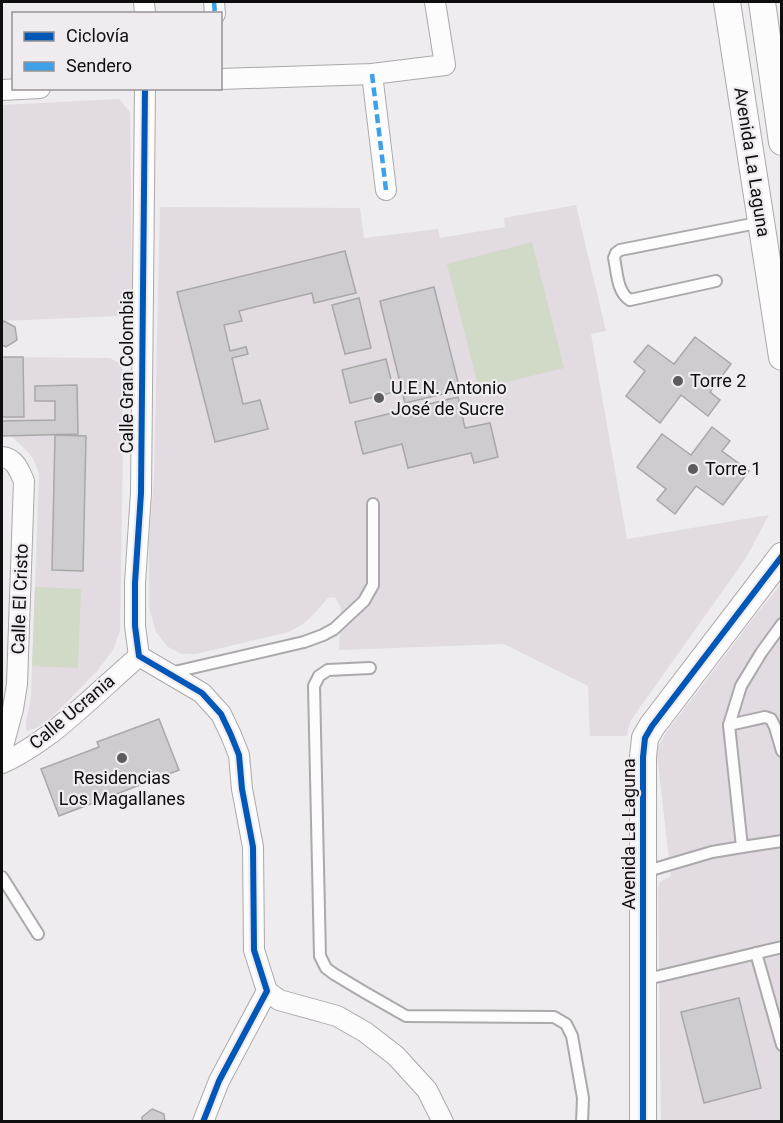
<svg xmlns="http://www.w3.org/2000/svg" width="783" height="1123" font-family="Roboto,sans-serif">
  <rect width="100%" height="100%" fill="#eeecee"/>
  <g fill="#e2dbe1">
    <polygon points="119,99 130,112 132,302 119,316 2,321 2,105"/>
    <polygon points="576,205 606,331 591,334 627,539 769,515 746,558 631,720 628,729 627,736 590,736 588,686 504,644 339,650 341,608 335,597 328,598 313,615 303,624 289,632 196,654 182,654 168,647 156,632 149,607 149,546 154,475 160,207 360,208 364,238 438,229 440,238 505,227 504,218"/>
    <polygon points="2,357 110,358 122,365 123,443 120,631 113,650 97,671 53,716 38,727 28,731 26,730 26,722 31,698 39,474 36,465 32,457 24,448 11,436 2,436"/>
    <polygon points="781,584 781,1121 661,1121 658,887 660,882 671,876 657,754 658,747 666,733 755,616"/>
  </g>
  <g fill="#d0dac6">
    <polygon points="532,242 564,368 479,389 447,264"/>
    <polygon points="35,587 81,589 78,668 32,666"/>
  </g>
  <g fill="#ceccce" stroke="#a9a7a8" stroke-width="1.5">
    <polygon points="345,251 356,293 314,303 312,293 239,311 242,321 224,325 230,351 246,347 248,354 232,358 243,404 260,400 268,429 215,442 177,292"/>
    <polygon points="434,287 460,390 405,403 380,301"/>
    <polygon points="359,298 371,348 345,354 332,305"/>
    <polygon points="4,321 15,327 17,340 6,347 2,345 2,323"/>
    <polygon points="695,337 731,364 710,392 720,400 708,416 681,395 660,423 626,396 645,371 634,362 648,345 674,364"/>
    <polygon points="2,357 23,357 24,417 2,417"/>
    <polygon points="386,359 394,392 350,403 342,370"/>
    <polygon points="77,385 78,434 2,436 2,421 55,420 55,401 35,401 35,386"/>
    <polygon points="458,397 465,428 490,423 498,457 474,463 471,453 408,468 402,444 363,454 355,422"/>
    <polygon points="712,427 730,441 722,451 749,471 723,505 696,486 675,514 657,500 666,489 637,467 662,434 691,455"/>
    <polygon points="55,435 86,436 83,571 52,570"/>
    <polygon points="159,719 179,770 59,816 41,769 99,747 97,742"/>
    <polygon points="739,998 761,1088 704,1103 681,1012"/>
    <polygon points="152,1109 164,1114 165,1122 142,1122 142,1117"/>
  </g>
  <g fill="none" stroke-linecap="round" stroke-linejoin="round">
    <g stroke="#aba9ab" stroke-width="14">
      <g id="service">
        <path d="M716 281 630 300C617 293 617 271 614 258L616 253 620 250 762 222"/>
        <polyline points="370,668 328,670 319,676 314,686 320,956 326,968 334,974 364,992 406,1016 554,1017 566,1024 572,1036 583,1098 582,1122"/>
        <polyline points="170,673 304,642 323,635 334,629 364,601 373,585 373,504"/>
        <polyline points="729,725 765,717 771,719 775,727 782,751"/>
        <polyline points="742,847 782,841"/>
        <polyline points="644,872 712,852 742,847 729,725 741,686 761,653 782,624"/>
        <polyline points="2,877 38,934"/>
        <polyline points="756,953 782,1045"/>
        <polyline points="643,980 782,947"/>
      </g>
    </g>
    <g stroke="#aba9ab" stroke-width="22">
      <g id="minor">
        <polyline points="144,2 145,14"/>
        <polyline points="214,2 215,14"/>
        <polyline points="372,74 386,190"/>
        <polyline points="220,79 372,74 445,65 435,2"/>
        <polyline points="2,90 40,88"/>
        <path d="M2 457C15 458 19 470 24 481L17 684 13 709 2 750"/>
        <polyline points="139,656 135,626 135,583 141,493 145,88"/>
        <polyline points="139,656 202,693 221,714 231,735 239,755 242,789 253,847 254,950 267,991 219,1081 203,1122"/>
        <path d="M2 763C19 756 35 745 50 734 81 710 109 682 139 656"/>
        <polyline points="267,991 279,1000 337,1016 365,1032 396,1056 427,1090 443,1122"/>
      </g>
    </g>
    <g stroke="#aba9ab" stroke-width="28">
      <g id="tertiary">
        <polyline points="727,2 782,357"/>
        <polyline points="762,2 782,142"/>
        <polyline points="643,1122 643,757 645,738 652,726 782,556"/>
      </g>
    </g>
    <use href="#service" stroke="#fcfcfc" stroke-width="10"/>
    <use href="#minor" stroke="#fcfcfc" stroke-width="20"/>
    <use href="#tertiary" stroke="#fcfcfc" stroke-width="26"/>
    <g stroke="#3da1ea" stroke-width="4.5" stroke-dasharray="9 4.5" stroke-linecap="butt">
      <polyline points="214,2 215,14"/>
      <polyline points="372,74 386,190"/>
    </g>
    <g stroke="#efebef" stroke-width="10">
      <g id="cycleway">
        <polyline points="145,88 141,493 135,583 135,626 139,656 202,693 221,714 231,735 239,755 242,789 253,847 254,950 267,991 219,1081 203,1122"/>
        <polyline points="643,1122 643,757 645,738 652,726 782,556"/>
      </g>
    </g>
    <use href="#cycleway" stroke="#0057b8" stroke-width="6"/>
  </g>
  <g fill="#5d5c5d" stroke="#efebef" stroke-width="2">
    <circle cx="678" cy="381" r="6"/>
    <circle cx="379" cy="398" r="6"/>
    <circle cx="693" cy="469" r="6"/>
    <circle cx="122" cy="758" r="6"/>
  </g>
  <g text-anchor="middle" stroke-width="4.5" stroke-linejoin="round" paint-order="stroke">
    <g font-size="18" fill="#0f0e0f" stroke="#efebef">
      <text transform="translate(752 162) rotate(81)" y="6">Avenida La Laguna</text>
      <text transform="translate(127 372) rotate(-90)" y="6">Calle Gran Colombia</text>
      <text transform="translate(20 599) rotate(-88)" y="6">Calle El Cristo</text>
      <text transform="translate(72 712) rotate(-40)" y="6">Calle Ucrania</text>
      <text transform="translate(629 834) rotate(-90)" y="6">Avenida La Laguna</text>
    </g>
    <g font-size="18" fill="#0f0e0f" stroke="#efebef" text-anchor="start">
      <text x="690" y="387">Torre 2</text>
      <text x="391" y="394">U.E.N. Antonio<tspan x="391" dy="21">José de Sucre</tspan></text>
      <text x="705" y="475">Torre 1</text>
      <text x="122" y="784" text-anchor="middle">Residencias<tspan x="122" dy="21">Los Magallanes</tspan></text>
    </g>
  </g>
  <rect width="783" height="1123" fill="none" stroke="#0f0e0f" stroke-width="6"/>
  <rect x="12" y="12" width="210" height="78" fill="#efebef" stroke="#959395" stroke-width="1.5"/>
  <rect x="24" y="32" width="30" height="9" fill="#0057b8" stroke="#959395" stroke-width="1.5"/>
  <text x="66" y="42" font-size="18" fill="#0f0e0f">Ciclovía</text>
  <rect x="24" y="62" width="30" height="9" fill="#3da1ea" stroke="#959395" stroke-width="1.5"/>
  <text x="66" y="72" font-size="18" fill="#0f0e0f">Sendero</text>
</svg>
